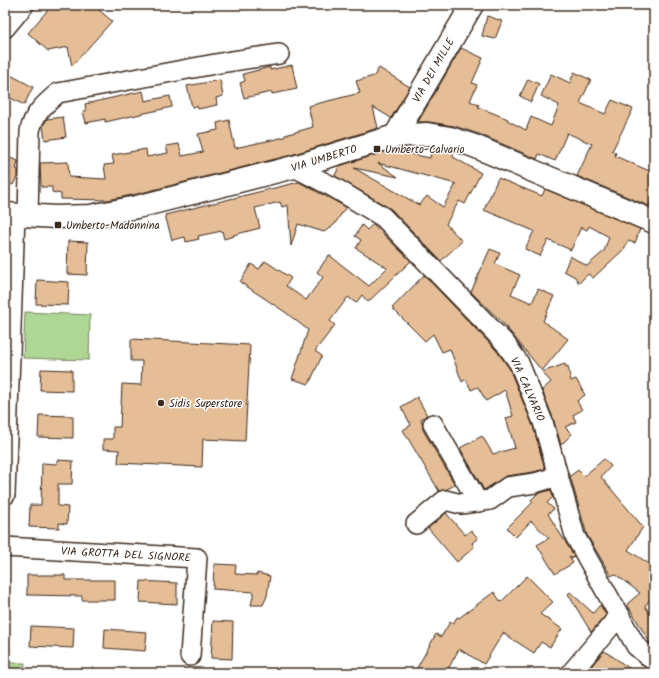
<svg xmlns="http://www.w3.org/2000/svg" width="659" height="678" font-family="Kalam,sans-serif">
  <rect width="100%" height="100%" fill="#fff"/>
  <filter id="ink" filterUnits="userSpaceOnUse"><feTurbulence type="fractalNoise" baseFrequency=".025" numOctaves="2"/><feDisplacementMap in="SourceGraphic" scale="8" xChannelSelector="R" yChannelSelector="G"/><feConvolveMatrix kernelMatrix="1 2 1 2 8 2 1 2 1" color-interpolation-filters="sRGB"/></filter>
  <g filter="url(#ink)">
    <g fill="#aed795" stroke="#74805a">
      <polygon points="25,312 90,315 89,360 23,358"/>
      <polygon points="5,663 25,663 24,673 5,673"/>
    </g>
    <g fill="#e5bd96" stroke="#3b2a1e" fill-rule="evenodd">
      <polygon points="52,5 93,5 112,21 72,66 68,47 48,51 28,33"/>
      <polygon points="487,16 502,21 495,39 482,36"/>
      <polygon points="461,48 483,58 472,83 477,85 470,101 479,105 478,107 508,119 507,120 526,130 531,117 551,126 559,105 541,96 551,74 570,83 574,72 591,80 580,103 605,114 612,100 633,109 612,151 616,153 615,156 654,173 654,195 649,206 577,176 592,144 567,133 555,161 539,154 537,159 479,134 454,126 429,122 418,122"/>
      <polygon points="292,65 297,89 272,94 272,92 244,98 240,83 245,81 243,74 270,67 270,70"/>
      <polygon points="379,68 410,87 391,118 373,107 378,128 291,155 141,193 108,200 61,199 61,194 52,192 52,187 41,187 40,163 68,162 69,177 106,179 104,165 114,164 112,155 146,149 147,157 168,153 166,146 179,144 182,156 203,152 198,134 218,130 217,123 229,120 235,148 285,137 285,135 313,127 308,106 360,93 356,81 374,76"/>
      <polygon points="5,72 33,87 24,105 5,95"/>
      <polygon points="528,79 539,84 531,102 520,96"/>
      <polygon points="220,80 223,96 216,98 217,105 198,109 197,106 192,107 187,86"/>
      <polygon points="143,91 145,101 170,96 172,107 105,122 105,119 86,123 83,111 86,111 85,104"/>
      <polygon points="63,117 66,137 45,140 43,126 47,119"/>
      <path d="M397 148V151L430 158 432 148 447 150 454 152 453 157 481 173 465 204 459 201 446 224 462 241 441 261 391 209 335 176 339 166ZM378 163 456 184 443 207 427 196 419 205 354 168 398 177Z"/>
      <polygon points="5,156 18,161 16,169 18,170 18,175 13,185 9,183 5,192"/>
      <polygon points="498,178 542,196 545,189 640,229 635,243 628,241 624,249 593,278 588,274 579,283 575,277 564,271 570,256 587,266 604,251 609,237 589,226 587,230 581,227 571,250 548,240 540,256 525,249 534,231 484,210"/>
      <polygon points="299,182 346,207 334,225 324,232 298,224 291,246 288,205 282,207 280,202 255,208 260,228 233,235 234,236 224,239 222,231 198,236 199,239 186,242 185,237 172,240 165,215"/>
      <polygon points="373,224 411,261 368,302 362,295 356,303 348,297 330,321 335,325 315,351 322,356 309,384 292,379 308,330 285,312 240,282 251,264 259,269 265,261 291,278 286,286 306,300 323,277 317,272 329,255 369,286 387,268 356,248 361,240 355,236 362,225 367,230"/>
      <polygon points="68,241 88,242 87,275 67,274"/>
      <polygon points="490,249 500,253 495,264 520,275 511,294 532,303 538,289 554,296 543,321 568,339 542,371 502,322 471,292"/>
      <polygon points="424,275 496,350 509,368 533,426 545,469 533,472 506,476 484,490 460,448 482,436 493,454 515,448 506,418 513,416 505,390 486,401 478,387 471,390 466,379 462,382 450,349 442,352 433,334 425,341 392,308"/>
      <polygon points="37,280 69,282 68,305 36,304"/>
      <polygon points="131,339 250,345 245,441 203,439 202,467 118,463 119,450 103,449 103,439 113,439 113,427 120,427 122,384 141,385 142,361 131,361"/>
      <polygon points="565,364 566,367 568,366 571,381 576,379 585,395 577,401 582,410 573,415 576,422 565,427 572,434 561,445 553,418 542,390 551,382 542,372"/>
      <polygon points="41,369 72,370 72,391 40,390"/>
      <polygon points="417,397 427,415 421,419 422,422 423,430 455,485 447,489 439,491 403,430 411,425 401,407"/>
      <polygon points="39,415 73,416 73,438 38,437"/>
      <polygon points="604,459 611,466 601,477 643,527 628,550 654,567 654,594 645,606 654,620 654,647 650,643 627,604 640,593 615,574 611,576 587,535 570,476 578,470 584,476"/>
      <polygon points="57,460 73,461 72,484 58,484 58,506 68,507 67,524 59,523 59,528 29,527 30,505 41,505 42,463 57,464"/>
      <polygon points="551,490 553,497 547,503 554,509 548,514 574,556 572,558 569,556 573,563 555,574 537,545 549,538 531,521 516,537 507,528 533,502 531,500 537,494"/>
      <polygon points="446,513 465,535 471,530 478,538 472,543 474,547 457,562 428,528"/>
      <polygon points="214,564 236,565 235,574 257,575 257,573 270,576 267,596 263,605 251,605 254,592 213,589"/>
      <polygon points="27,575 65,575 65,580 115,580 115,600 82,600 82,596 27,595"/>
      <polygon points="527,576 553,602 540,614 562,629 550,647 541,642 534,653 503,633 484,664 459,649 446,673 422,673 417,668 436,634 441,637 450,622 453,624 457,617 459,618 494,592 501,602"/>
      <polygon points="141,581 177,583 177,604 140,602"/>
      <polygon points="570,592 593,613 600,605 606,615 591,632 568,594"/>
      <polygon points="213,621 233,622 232,659 211,658"/>
      <polygon points="31,626 74,628 73,648 30,646"/>
      <polygon points="105,629 147,632 145,651 104,648"/>
      <polygon points="604,651 612,656 636,673 588,673 593,664"/>
    </g>
    <g fill="none" stroke-linecap="round" stroke-linejoin="round">
      <g stroke="#3b2a1e" stroke-width="22">
        <g id="minor">
          <polyline points="5,28 24,5"/>
          <polyline points="294,167 335,188 383,217 505,343 519,363 543,422 575,536 636,646 654,661"/>
          <path d="M28 216 30 131C33 114 45 104 58 93L226 62 279 54"/>
          <polyline points="433,424 478,502"/>
          <polyline points="5,495 15,215"/>
          <polyline points="416,524 445,500 461,504 490,500 508,487 535,483 558,476"/>
          <polyline points="5,547 197,558 190,656"/>
          <polyline points="571,673 620,615"/>
        </g>
      </g>
      <g stroke="#3b2a1e" stroke-width="25">
        <g id="major">
          <polyline points="395,136 472,5"/>
          <polyline points="5,214 56,217 90,216 137,207 294,167 395,136 427,134 450,138 474,146 654,222"/>
        </g>
      </g>
      <use href="#minor" stroke="#fff" stroke-width="19"/>
      <use href="#major" stroke="#fff" stroke-width="22"/>
    </g>
  </g>
  <g fill="#3b2a1e" stroke="#fff" stroke-width="1.5">
    <rect x="373" y="145" width="8" height="8" rx="2"/>
    <rect x="54" y="221" width="8" height="8" rx="2"/>
    <circle cx="161" cy="403" r="4"/>
  </g>
  <g text-anchor="middle" stroke-width="3" stroke-linejoin="round" paint-order="stroke">
    <g font-size="11" fill="#3b2a1e" stroke="#fff">
      <text transform="translate(433 70) rotate(-60)" y="4">VIA DEI MILLE</text>
      <text transform="translate(324 158) rotate(-17)" y="4">VIA UMBERTO</text>
      <text transform="translate(528 389) rotate(66)" y="4">VIA CALVARIO</text>
      <text transform="translate(126 554) rotate(3)" y="4">VIA GROTTA DEL SIGNORE</text>
    </g>
    <g font-size="11" fill="#3b2a1e" stroke="#fff" text-anchor="start">
      <text x="385" y="153">Umberto-Calvario</text>
      <text x="66" y="229">Umberto-Madonnina</text>
      <text x="169" y="407">Sidis Superstore</text>
    </g>
  </g>
  <rect width="659" height="678" fill="none" stroke="#fff" stroke-width="20"/>
  <rect x="10" y="10" width="639" height="658" fill="none" stroke="#3b2a1e" stroke-width="1.5" filter="url(#ink)"/>
</svg>
